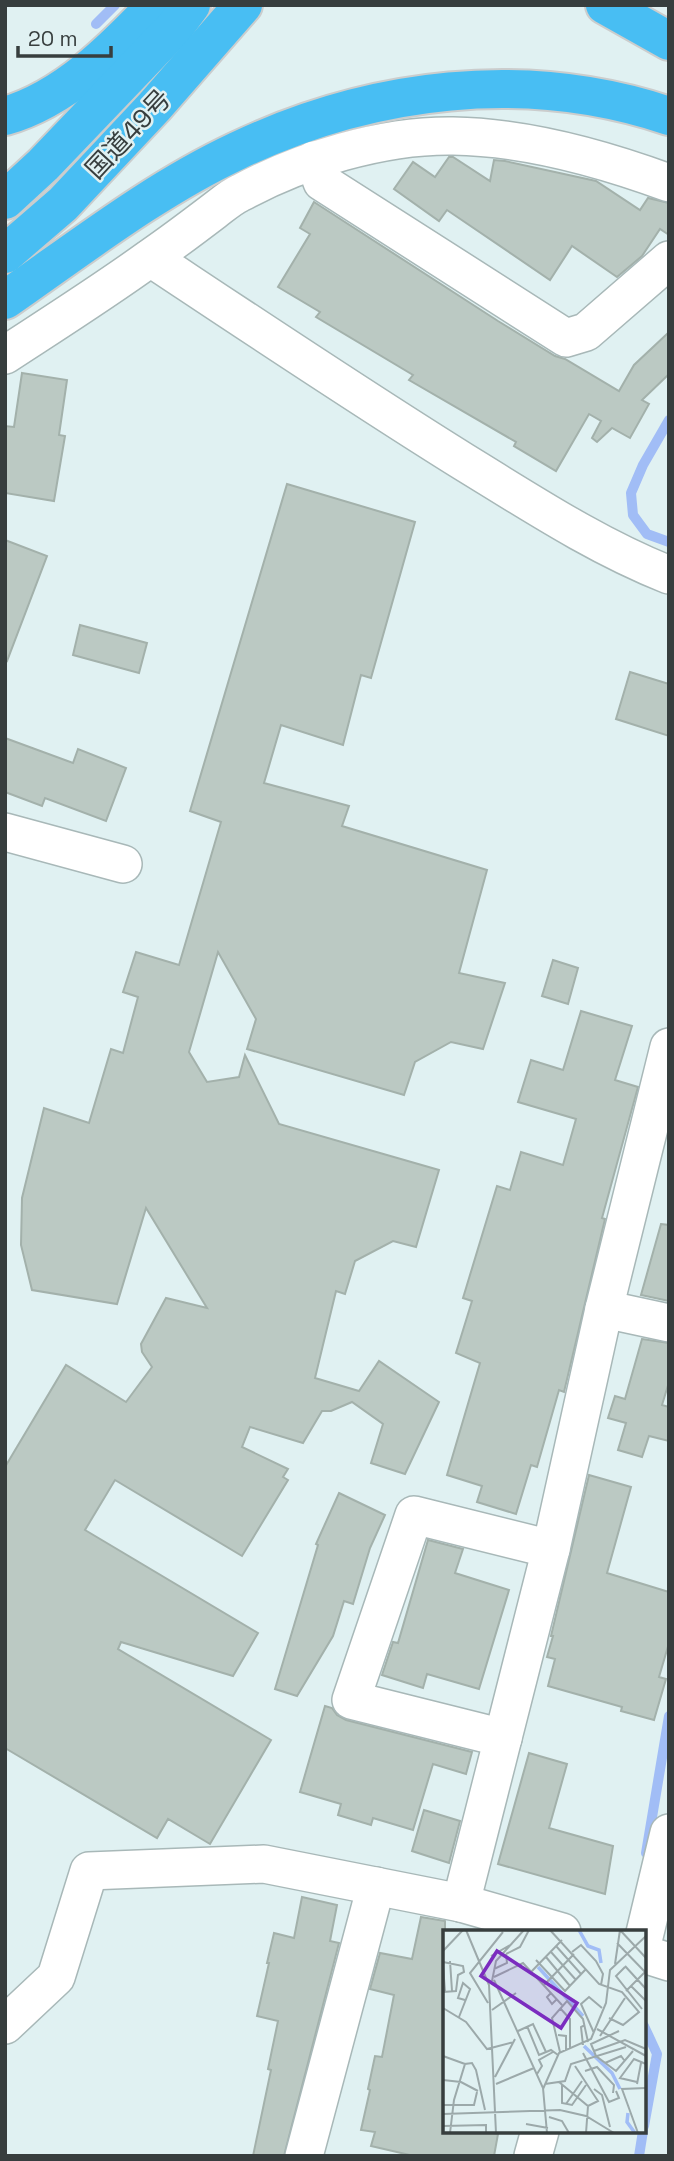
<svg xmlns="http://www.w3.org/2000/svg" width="674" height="2161" font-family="'Space Grotesk','Noto Sans JP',sans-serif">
  <rect width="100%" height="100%" fill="#e0f1f2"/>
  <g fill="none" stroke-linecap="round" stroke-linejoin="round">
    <g stroke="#a1bdf6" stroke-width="10">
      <polyline points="96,24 115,5"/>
      <polyline points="669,420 643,465 631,493 633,515 647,534 669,542"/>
      <polyline points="646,1853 669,1716"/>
      <polyline points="644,2026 657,2054 644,2126"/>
      <polyline points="639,2156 643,2131"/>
    </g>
  </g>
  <g fill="#bbc9c3" stroke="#a3b1ab" stroke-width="2">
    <polygon points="449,157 453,157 490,181 494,160 505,161 596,181 640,210 648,198 669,203 669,235 660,229 642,256 617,277 572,246 550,280 447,210 439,221 394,189 413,162 435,177"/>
    <polygon points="314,202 498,321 555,356 565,359 619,391 634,365 669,332 669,374 642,400 649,404 630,438 612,428 597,442 592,438 601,421 589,414 556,471 514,446 516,442 409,380 413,375 316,317 320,312 278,287 310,234 300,228"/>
    <polygon points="22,373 67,380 59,435 65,436 54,501 5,493 5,426 14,427"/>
    <polygon points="287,484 415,522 371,678 361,675 343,745 281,725 264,783 349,806 342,826 487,870 459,973 505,983 483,1049 451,1042 415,1062 404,1095 247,1049 256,1019 218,952 189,1052 207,1082 239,1077 245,1055 279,1124 439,1170 416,1247 393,1241 355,1261 345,1294 336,1291 315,1378 359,1391 379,1361 439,1402 405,1474 371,1463 383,1424 352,1402 331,1411 322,1411 303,1443 250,1427 242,1447 288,1469 283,1477 288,1480 242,1556 115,1480 85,1530 258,1633 233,1676 121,1642 118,1649 271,1740 210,1844 168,1819 157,1838 5,1748 5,1467 66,1365 126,1402 152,1367 142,1352 141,1344 166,1298 207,1308 146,1208 117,1304 32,1290 21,1245 22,1198 44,1108 89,1123 111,1049 123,1053 138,997 123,992 136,952 179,965 221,822 190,811"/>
    <polygon points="5,540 47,556 7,661 5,660"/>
    <polygon points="80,625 147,643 139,673 73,655"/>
    <polygon points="630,672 669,684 669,736 616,719"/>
    <polygon points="5,738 73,763 78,749 126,768 106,821 45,798 42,806 5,792"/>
    <polygon points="553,960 578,968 568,1004 542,996"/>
    <polygon points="581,1011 632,1026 615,1080 638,1087 602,1218 605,1219 564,1392 559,1390 537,1467 531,1465 516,1514 477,1502 482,1486 447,1475 480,1363 456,1353 472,1301 463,1298 497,1186 510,1190 521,1152 563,1165 576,1119 518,1102 531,1060 563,1070"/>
    <polygon points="661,1224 669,1225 669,1301 641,1295"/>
    <polygon points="642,1339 669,1343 669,1382 662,1405 669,1407 669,1441 649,1436 642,1457 618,1450 626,1423 608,1418 615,1396 625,1399"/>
    <polygon points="589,1475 631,1487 607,1573 669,1592 669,1643 659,1677 666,1679 654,1720 621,1711 622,1707 548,1686 555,1659 547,1657 553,1636 551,1636"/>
    <polygon points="339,1493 385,1515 370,1548 353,1604 344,1601 333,1636 297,1696 275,1689 318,1545 316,1544"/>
    <polygon points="428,1540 463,1549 455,1573 509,1590 479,1689 427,1674 423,1688 382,1675 393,1642 398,1643"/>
    <polygon points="325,1706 332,1708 337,1715 346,1720 472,1752 466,1774 433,1764 413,1830 373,1818 371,1825 338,1815 341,1804 300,1792"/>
    <polygon points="529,1753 567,1764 549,1828 613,1846 605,1894 498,1864"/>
    <polygon points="424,1810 460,1821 449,1863 412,1851"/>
    <polygon points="302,1897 337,1905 330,1941 339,1943 284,2156 253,2156 271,2070 268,2069 278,2021 257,2016 269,1963 267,1963 274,1933 294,1938"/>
    <polygon points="421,1917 445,1921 445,2131 484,2131 498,2134 494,2156 414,2156 371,2146 375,2132 361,2130 370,2090 368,2089 375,2056 382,2057 394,1995 370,1989 380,1953 412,1959"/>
  </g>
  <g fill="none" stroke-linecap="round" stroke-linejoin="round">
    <g stroke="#a8b8b8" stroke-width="40">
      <g id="street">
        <polyline points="314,160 322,182 566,338 586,332 669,260"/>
        <path d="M151 258C255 327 358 396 464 462 531 503 596 546 669 575"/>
        <path d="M5 355C54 323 103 292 150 258 172 243 193 227 214 211 222 205 231 197 240 193 301 160 382 135 453 136 525 137 601 158 669 183"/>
        <polyline points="5,832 123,864"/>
        <polyline points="604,1309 669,1323"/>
        <polyline points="503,1738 351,1700 414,1515 551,1549"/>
        <polyline points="461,1903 551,1549 604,1309 669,1047"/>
        <polyline points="644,1937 669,1833"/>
        <polyline points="644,1954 669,1962"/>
        <polyline points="5,2025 56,1977 89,1871 264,1864 461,1903 562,1932"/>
        <polyline points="304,2156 376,1886"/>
        <polyline points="533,2156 540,2131"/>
      </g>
    </g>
    <g stroke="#cbcdcd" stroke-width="42">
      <g id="highway">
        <polyline points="605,5 669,41"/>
        <path d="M5 116C65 99 114 49 156 5"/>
        <polyline points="5,200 43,165 174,28 191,5"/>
        <polyline points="5,254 63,204 154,107 243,5"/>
        <path d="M5 300C80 248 154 190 237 151 371 87 526 68 669 116"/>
      </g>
    </g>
    <use href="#street" stroke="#fff" stroke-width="37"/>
    <use href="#highway" stroke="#48bef3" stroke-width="38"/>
  </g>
  <g text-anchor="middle" stroke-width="5" stroke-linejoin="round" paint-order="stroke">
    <g font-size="26" fill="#373e3e" stroke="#e0f1f2">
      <text transform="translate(128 134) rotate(-47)" y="9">国道49号</text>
    </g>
  </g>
  <g transform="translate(443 1930)">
    <rect width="203" height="203" fill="#e0f1f2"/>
    <path fill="none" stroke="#a1bdf6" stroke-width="3.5" d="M136 0 145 16 156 20 158 33M95 37 140 86M141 116 169 143 177 159M185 183 184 192 192 203"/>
    <path fill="none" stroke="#9ca9aa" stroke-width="2" d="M23 0 46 55 53 203M107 0 156 54 179 62 196 82 180 95 166 88M177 0 203 28M174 13 203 43M113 16 138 44M0 21 20 0M108 22 133 50M129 22 138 15 153 31 160 44 158 55M63 24 77 17 86 0M48 26 69 14M103 27 127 56M93 30 122 61 143 39M7 31 9 61M0 32 20 36 21 42 15 45 13 61 0 62M172 34 177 0M0 36 2 61M182 36 203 59M182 37 173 46 199 79M51 39 64 33 63 24M88 42 119 10M51 47 80 33 119 75M51 50 100 158 104 203M49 51 53 31 81 0M101 55 131 24M188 56 203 71M183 61 203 41M108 63 104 67 109 74 114 69M45 73 27 43 60 2M0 78 23 92 44 119 71 112M117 78 127 89V119M49 80 73 63M16 87 27 59 20 53 15 68 22 70M84 96 96 125 108 120 115 125M154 99 203 126M75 101 90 94 103 122M176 101 148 114 153 126 173 141 190 121M151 103 138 74 146 67 159 78M115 105 123 106V120M157 106 182 68M140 115 138 97 142 95M151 121 182 110 203 119M117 122 109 88 124 71 140 89 145 112M140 123 166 172 176 168 173 161M0 126 22 134M162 133 178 126 181 130M142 141 154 137 171 155 170 163M94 144 99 136 96 130 110 122M52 147 72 109M0 150 18 152 35 161M116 152 145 176 155 171 132 136M194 152 177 148 191 129 203 134M53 154 91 138M102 154 122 151 128 134 183 117M194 154 198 133M119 155V173L129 175 143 155M100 159 116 123 148 109 163 73 167 40 203 6M151 159 159 165 167 197M123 174 139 151M0 175H31L34 162M0 184 117 180 143 186 171 203M106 187 119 191 126 203M83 194 105 198M0 196 43 195V203M7 203 11 170 22 134 29 133 33 140 42 180M143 203 145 176M195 203 179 159 203 158"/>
    <path fill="#7b2cbf" fill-opacity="0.15" stroke="#7b2cbf" stroke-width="3.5" d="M54 21 134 73 118 98 38 46Z"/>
    <rect width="203" height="203" fill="none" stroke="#373e3e" stroke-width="3.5"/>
  </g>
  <rect width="674" height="2161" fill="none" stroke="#373e3e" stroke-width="14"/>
  <path d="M18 46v10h93v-10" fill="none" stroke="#373e3e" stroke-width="3.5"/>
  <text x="28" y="46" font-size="21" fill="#373e3e" stroke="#e0f1f2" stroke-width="5" paint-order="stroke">20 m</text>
</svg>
